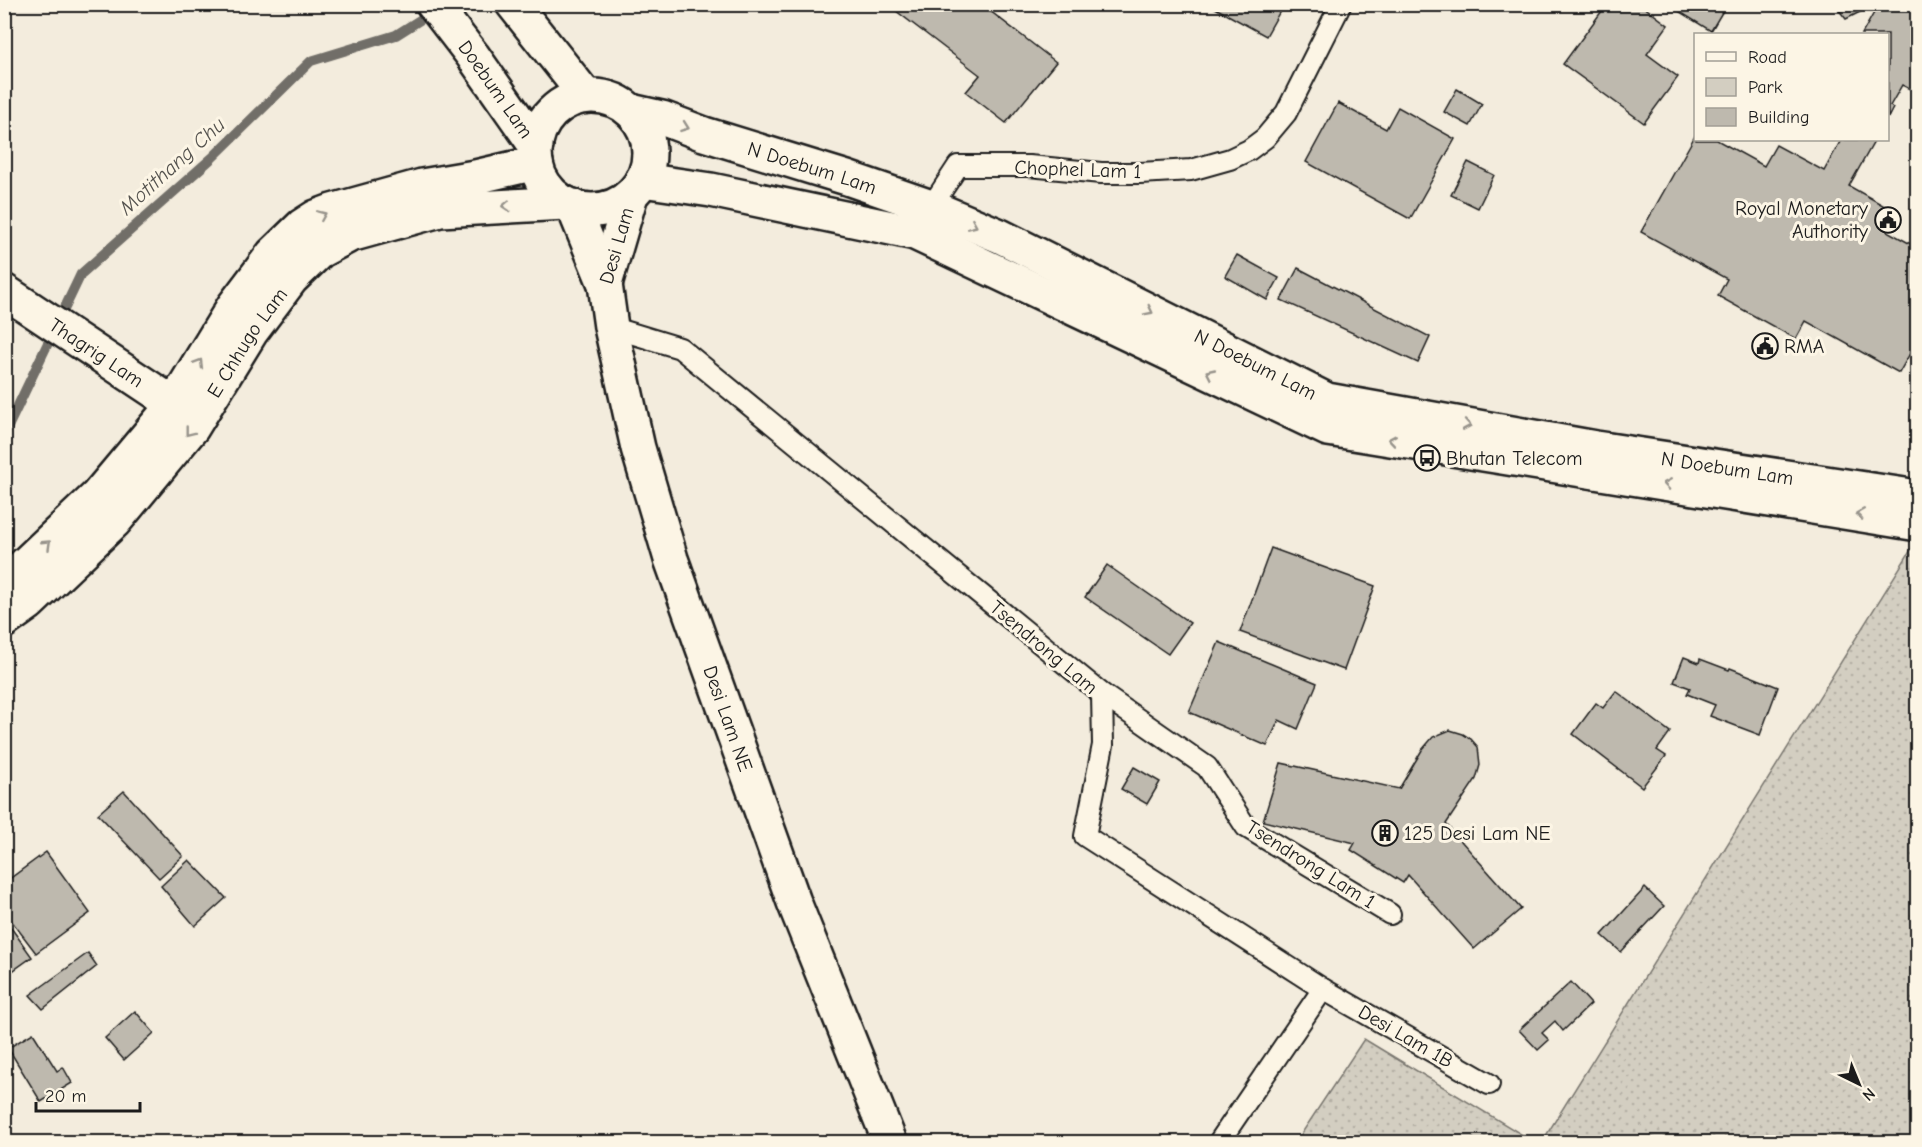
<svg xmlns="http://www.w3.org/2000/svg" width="1922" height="1147" font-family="'Comic Neue',sans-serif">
  <defs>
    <pattern id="green-dots" width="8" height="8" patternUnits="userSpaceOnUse" patternTransform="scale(1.5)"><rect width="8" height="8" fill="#d3cec1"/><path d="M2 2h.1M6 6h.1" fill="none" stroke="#b5b0a5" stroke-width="1.8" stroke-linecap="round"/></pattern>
  </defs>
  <rect width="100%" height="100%" fill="#f3ecdd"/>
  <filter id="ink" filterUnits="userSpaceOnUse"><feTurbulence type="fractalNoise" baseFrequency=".0167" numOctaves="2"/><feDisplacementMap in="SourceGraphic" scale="12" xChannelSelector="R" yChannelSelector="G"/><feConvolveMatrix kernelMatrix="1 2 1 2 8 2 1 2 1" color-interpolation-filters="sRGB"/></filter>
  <g filter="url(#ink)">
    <g fill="url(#green-dots)" stroke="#78756e" stroke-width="1.5">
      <polygon points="1917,540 1917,1142 1542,1142"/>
      <polygon points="1364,1039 1534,1142 1296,1142"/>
    </g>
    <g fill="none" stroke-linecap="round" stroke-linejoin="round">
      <polyline stroke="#716e68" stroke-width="10" points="4,435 81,274 212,158 311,61 396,35 434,11"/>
    </g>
    <g fill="#beb9ae" stroke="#1c1c1c" stroke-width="1.5">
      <polygon points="887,4 981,4 1056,62 1006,123 966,92 980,75"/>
      <polygon points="1208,4 1284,4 1266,36"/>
      <polygon points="1607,4 1640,4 1668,25 1647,54 1678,77 1644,123 1563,64"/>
      <polygon points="1667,4 1727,4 1711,31"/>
      <polygon points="1834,4 1876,4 1846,19"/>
      <polygon points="1879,4 1918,4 1918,93 1902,85 1890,106 1893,108 1888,118 1888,34 1862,34"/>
      <polygon points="1457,89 1482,104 1470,126 1444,112"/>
      <polygon points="1338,103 1386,129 1398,107 1455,139 1410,219 1306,162"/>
      <polygon points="1696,134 1696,140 1717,140 1764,166 1776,145 1824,171 1841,140 1875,140 1849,186 1897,213 1887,231 1918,248 1918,339 1899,373 1806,321 1796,339 1718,296 1727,279 1641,232"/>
      <polygon points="1468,162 1494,175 1478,208 1451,195"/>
      <polygon points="1237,255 1279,278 1267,300 1225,276"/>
      <polygon points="1298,268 1430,337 1418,363 1281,300"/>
      <polygon points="1271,548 1375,586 1344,670 1240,632"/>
      <polygon points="1107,565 1190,623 1168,654 1085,597"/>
      <polygon points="1219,642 1317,683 1298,729 1279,720 1267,746 1189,712"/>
      <polygon points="1918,650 1918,678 1914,658"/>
      <polygon points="1684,657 1699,663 1700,659 1729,670 1730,668 1778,687 1760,735 1710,716 1715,705 1687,694 1690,688 1674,682"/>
      <polygon points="1616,691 1670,732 1657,750 1666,756 1642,787 1573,734 1596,703 1603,708"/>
      <polygon points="1450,730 1463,734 1471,739 1478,747 1480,765 1476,779 1446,824 1521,909 1474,949 1408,875 1403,883 1351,850 1355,843 1263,821 1281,763 1399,789 1422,750 1433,737"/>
      <polygon points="1134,767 1160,782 1147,804 1121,789"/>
      <polygon points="124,791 183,856 159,878 98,814"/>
      <polygon points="46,852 90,913 36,953 4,911 4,883"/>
      <polygon points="189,860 226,898 195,926 161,886"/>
      <polygon points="1645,888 1664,906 1621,952 1602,935"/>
      <polygon points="4,918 32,957 4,977"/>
      <polygon points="88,953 97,966 43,1009 30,995"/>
      <polygon points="1571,982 1591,1004 1563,1031 1555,1021 1542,1033 1549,1040 1538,1050 1519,1030"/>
      <polygon points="135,1011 154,1033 124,1060 105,1038"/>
      <polygon points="33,1033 57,1071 63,1067 72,1083 41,1102 8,1048"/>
    </g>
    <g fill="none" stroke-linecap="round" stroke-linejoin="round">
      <g stroke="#1c1c1c" stroke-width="24">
        <g id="service">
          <polyline points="931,207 958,166 1029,166 1101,173 1140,173 1191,170 1230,159 1249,150 1265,138 1286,113 1341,4"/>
          <polyline points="611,327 680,348 1102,694 1103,745 1085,836 1323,989 1219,1142"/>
          <polyline points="1102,694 1207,767 1246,827 1390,914"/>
          <polyline points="1323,989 1489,1084"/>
        </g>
      </g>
      <g stroke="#1c1c1c" stroke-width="38">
        <g id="minor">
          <path id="s1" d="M4 291 174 404"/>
        </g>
      </g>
      <g stroke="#1c1c1c" stroke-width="38">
        <g id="secondary">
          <path id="s2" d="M433 4 473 56 536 146"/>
          <polyline points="513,4 586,96"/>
          <circle cx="592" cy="153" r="57"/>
          <path id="s3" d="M631 111 662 118 704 134 847 178 931 207 1000 236 1327 400 1596 448 1918 497"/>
          <polyline points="642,180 711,190 915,233 1328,429 1918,524"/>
          <path id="s4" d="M573 206 605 284 611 327 638 448 671 559 794 902 890 1142"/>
          <path id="s5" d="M605 284 631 195"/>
          <polyline points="4,584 97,496 174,404 233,307 273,254 302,226 316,217 332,211 422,186 475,177 536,163"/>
          <path id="s6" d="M4 621 29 603 115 521 192 428 251 332 291 279 320 251 350 235 440 210 565 203"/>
        </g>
      </g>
      <use href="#service" stroke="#fcf5e5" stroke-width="20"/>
      <use href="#minor" stroke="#fcf5e5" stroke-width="33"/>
      <use href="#secondary" stroke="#fcf5e5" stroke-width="33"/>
    </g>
    <defs><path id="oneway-chevron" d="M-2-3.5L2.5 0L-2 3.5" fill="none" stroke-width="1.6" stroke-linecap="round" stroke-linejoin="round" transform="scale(1.5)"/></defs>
    <g stroke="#97938b">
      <use href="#oneway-chevron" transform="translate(685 127) rotate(20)"/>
      <use href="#oneway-chevron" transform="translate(506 206) rotate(177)"/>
      <use href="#oneway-chevron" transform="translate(322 215) rotate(-23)"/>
      <use href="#oneway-chevron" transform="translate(973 225) rotate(23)"/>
      <use href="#oneway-chevron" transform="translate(1149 311) rotate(27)"/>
      <use href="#oneway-chevron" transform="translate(199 363) rotate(-59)"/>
      <use href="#oneway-chevron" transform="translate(1210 373) rotate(-155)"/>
      <use href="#oneway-chevron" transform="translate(1467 425) rotate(10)"/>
      <use href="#oneway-chevron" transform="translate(189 432) rotate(128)"/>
      <use href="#oneway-chevron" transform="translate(1392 440) rotate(-171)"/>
      <use href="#oneway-chevron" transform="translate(1667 484) rotate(-171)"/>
      <use href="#oneway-chevron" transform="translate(1860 514) rotate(-171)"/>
      <use href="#oneway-chevron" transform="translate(47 544) rotate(-44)"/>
    </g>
  </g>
  <defs>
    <g id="civic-ring" transform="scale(1.35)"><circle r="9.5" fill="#fcf5e5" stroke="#1c1c1c" stroke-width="1.5"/><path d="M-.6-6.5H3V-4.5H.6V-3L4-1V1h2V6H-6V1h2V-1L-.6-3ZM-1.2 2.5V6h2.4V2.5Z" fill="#1c1c1c"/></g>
    <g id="bus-ring" transform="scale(1.35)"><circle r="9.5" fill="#fcf5e5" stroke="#1c1c1c" stroke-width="1.5"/><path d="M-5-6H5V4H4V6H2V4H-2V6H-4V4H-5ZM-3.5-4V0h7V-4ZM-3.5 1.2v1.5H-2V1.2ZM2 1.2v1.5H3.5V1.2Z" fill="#1c1c1c"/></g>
    <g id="building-ring" transform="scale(1.35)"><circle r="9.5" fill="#fcf5e5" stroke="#1c1c1c" stroke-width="1.5"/><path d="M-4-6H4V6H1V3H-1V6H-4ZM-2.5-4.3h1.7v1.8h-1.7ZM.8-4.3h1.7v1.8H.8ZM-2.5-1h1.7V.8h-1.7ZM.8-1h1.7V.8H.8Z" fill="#1c1c1c"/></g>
  </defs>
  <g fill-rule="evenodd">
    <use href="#civic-ring" x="1888" y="220"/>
    <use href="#civic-ring" x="1765" y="346"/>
    <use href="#bus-ring" x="1427" y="458"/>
    <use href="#building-ring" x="1385" y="833"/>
  </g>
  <g text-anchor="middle" stroke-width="6" stroke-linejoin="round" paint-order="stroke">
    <g font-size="20" fill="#1c1c1c" stroke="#fcf5e5">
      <text dy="7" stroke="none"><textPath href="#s2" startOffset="106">Doebum Lam</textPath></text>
      <text dy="7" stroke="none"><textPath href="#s3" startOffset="190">N Doebum Lam</textPath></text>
      <text transform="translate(1078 169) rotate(2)" y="7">Chophel Lam 1</text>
      <text dy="7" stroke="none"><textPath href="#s5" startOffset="40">Desi Lam</textPath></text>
      <text dy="7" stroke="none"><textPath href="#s6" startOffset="372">E Chhugo Lam</textPath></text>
      <text dy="7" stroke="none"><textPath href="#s1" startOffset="111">Thagrig Lam</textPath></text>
      <text dy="7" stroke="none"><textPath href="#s3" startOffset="676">N Doebum Lam</textPath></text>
      <text dy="7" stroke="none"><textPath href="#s3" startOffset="1162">N Doebum Lam</textPath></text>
      <text transform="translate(1044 647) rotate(40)" y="7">Tsendrong Lam</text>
      <text dy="7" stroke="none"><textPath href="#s4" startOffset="537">Desi Lam NE</textPath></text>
      <text transform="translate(1311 864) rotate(32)" y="7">Tsendrong Lam 1</text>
      <text transform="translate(1406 1036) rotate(30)" y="7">Desi Lam 1B</text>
    </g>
    <g font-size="20" fill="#1c1c1c" stroke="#fcf5e5" text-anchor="start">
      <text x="1868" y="215" text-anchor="end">Royal Monetary<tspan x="1868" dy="23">Authority</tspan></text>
      <text x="1784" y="353">RMA</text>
      <text x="1446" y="465">Bhutan Telecom</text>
      <text x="1404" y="840">125 Desi Lam NE</text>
    </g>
    <g font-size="21" font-style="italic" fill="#55534f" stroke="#fcf5e5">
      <text transform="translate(172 166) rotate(-42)" y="7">Motithang Chu</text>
    </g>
  </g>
  <rect width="1922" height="1147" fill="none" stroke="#fcf5e5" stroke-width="24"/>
  <rect x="12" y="12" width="1898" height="1123" fill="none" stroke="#1c1c1c" stroke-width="2" filter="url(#ink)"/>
  <rect x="1694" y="33" width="195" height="108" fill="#fcf5e5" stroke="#a29e95" stroke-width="1.5"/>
  <rect x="1706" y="52" width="30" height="9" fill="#fcf5e5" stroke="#a29e95" stroke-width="1.5"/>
  <text x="1748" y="63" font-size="18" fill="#1c1c1c">Road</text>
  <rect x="1706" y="78" width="30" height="18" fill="#d3cec1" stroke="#a29e95" stroke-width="1.5"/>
  <text x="1748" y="93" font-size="18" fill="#1c1c1c">Park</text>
  <rect x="1706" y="108" width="30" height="18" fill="#beb9ae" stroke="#a29e95" stroke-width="1.5"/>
  <text x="1748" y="123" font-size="18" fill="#1c1c1c">Building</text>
  <g transform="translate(1859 1084) rotate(137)" stroke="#fcf5e5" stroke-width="4.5" paint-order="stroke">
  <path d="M0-4.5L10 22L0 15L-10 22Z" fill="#1c1c1c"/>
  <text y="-9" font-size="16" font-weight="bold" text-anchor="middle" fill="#1c1c1c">N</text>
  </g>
  <path d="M36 1102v9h104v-9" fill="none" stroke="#1c1c1c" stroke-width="3"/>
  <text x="45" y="1102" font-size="18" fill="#1c1c1c" stroke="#fcf5e5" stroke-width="4.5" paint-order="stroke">20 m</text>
</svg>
